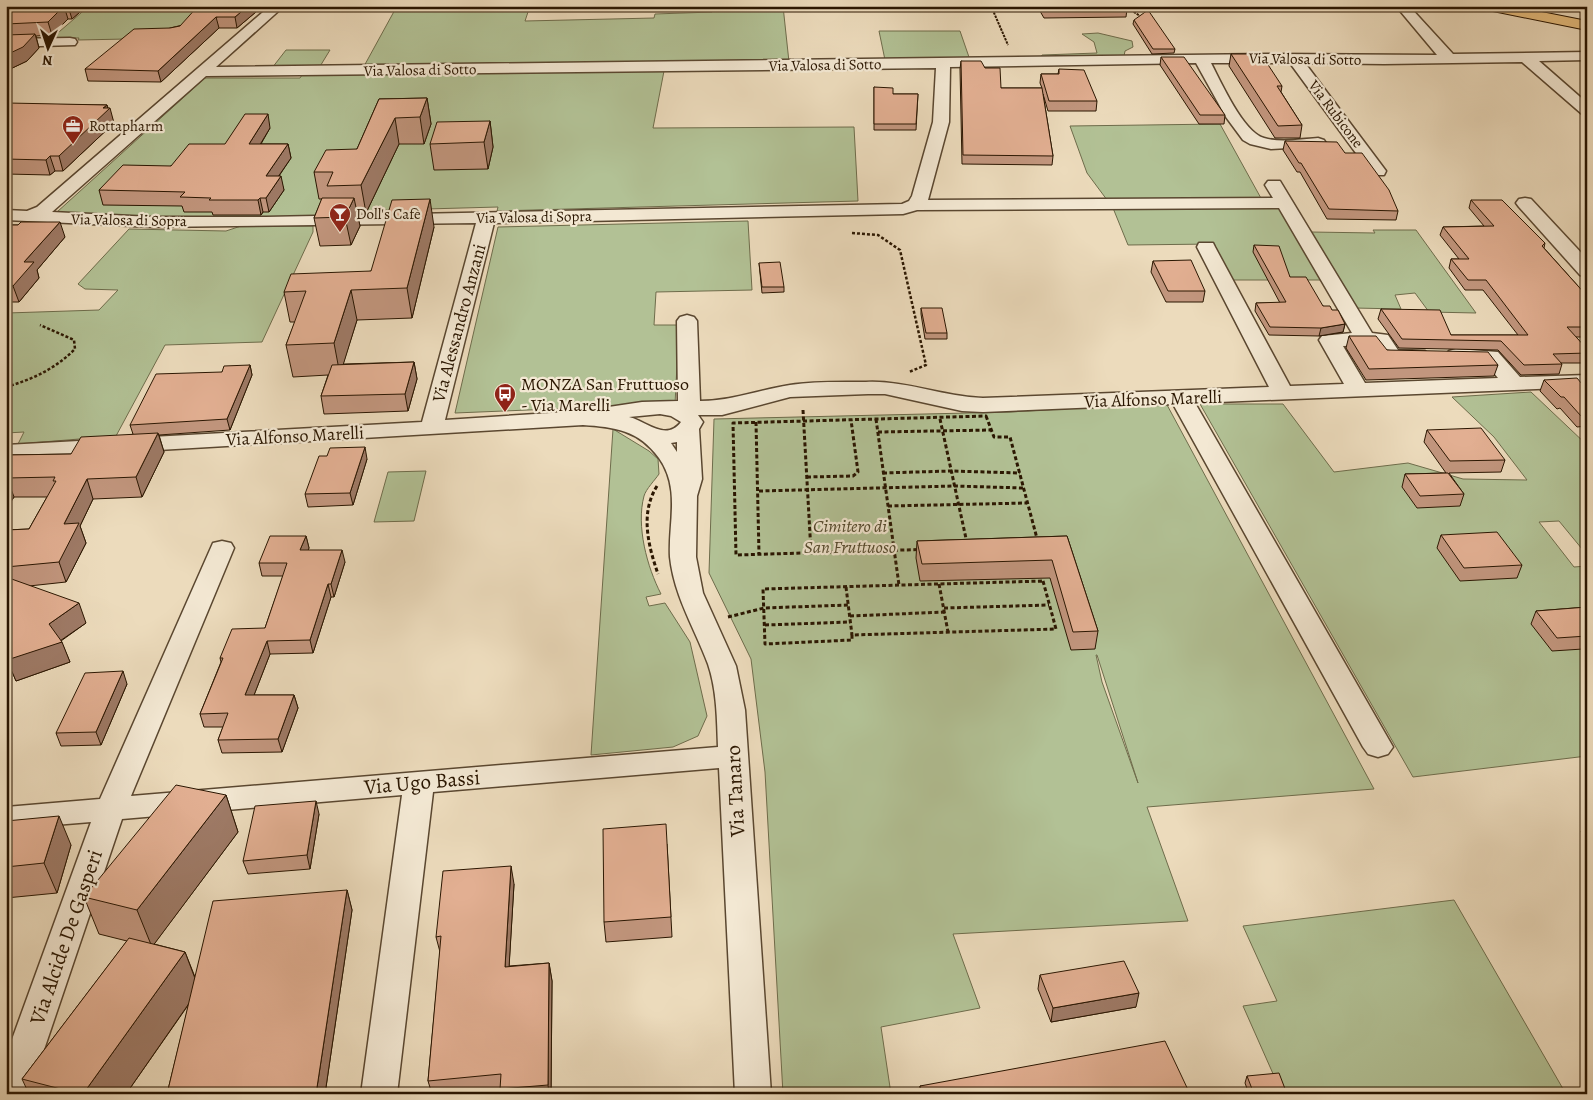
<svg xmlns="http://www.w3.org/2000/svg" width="1593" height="1100" font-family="Alegreya,serif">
  <rect width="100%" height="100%" fill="#ecdbbc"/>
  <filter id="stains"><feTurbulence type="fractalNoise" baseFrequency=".004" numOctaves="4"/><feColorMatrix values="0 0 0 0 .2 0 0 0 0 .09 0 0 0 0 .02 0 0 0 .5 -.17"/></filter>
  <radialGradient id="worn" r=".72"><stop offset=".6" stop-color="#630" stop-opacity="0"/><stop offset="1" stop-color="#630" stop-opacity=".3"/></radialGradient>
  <g fill="#b2c195" stroke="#6e6c4b" fill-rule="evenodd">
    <polygon points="89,6 204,6 175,38 78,40 79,38 52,38"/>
    <polygon points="397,6 530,6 525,21 654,18 655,14 712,12 711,6 783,6 789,62 363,68"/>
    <polygon points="879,31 960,31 970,60 885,60"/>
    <polygon points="1098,33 1132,41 1133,47 1125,51 1124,56 1040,59 1042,55 1097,53 1094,42 1082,34"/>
    <polygon points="286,50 330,50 319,68 272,68"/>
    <polygon points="664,71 653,128 854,127 858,201 497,211 498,207 318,212 316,218 258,220 68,215 57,212 205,78 300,78 302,75"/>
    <polygon points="1220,124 1262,200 1281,207 1321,280 1232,280 1213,244 1128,245 1113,208 1087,173 1070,126"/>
    <polygon points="748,221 752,290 656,292 654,325 679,325 675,404 455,413 498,227"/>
    <polygon points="241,226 313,226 313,232 262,342 165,345 116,436 18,444 24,432 6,433 7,313 99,310 118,290 85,289 78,284 129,229 226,231"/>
    <polygon points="1373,230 1416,230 1476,313 1429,312 1415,293 1395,295 1401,309 1354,308 1311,232 1375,233"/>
    <polygon points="1531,392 1587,445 1587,555 1559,521 1539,522 1574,567 1587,566 1587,620 1583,649 1587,653 1587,756 1413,777 1200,404 1283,404 1334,472 1408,463 1463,479 1527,480 1494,437 1452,397"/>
    <path d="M1166 403 1374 789 1147 807 1188 921 953 934 980 1008 881 1027 891 1094H783L765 772 751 659 709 573 714 419 1010 412ZM1096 655H1097L1138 783 1102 682Z"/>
    <path d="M613 429 649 451 658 459 659 474C655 480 646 489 644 496 636 526 647 567 661 594L646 597 649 606 665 603 690 642 707 716 698 736 673 747 591 755Z"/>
    <polygon points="426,471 414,521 374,522 388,472"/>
    <polygon points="1454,900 1566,1094 1282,1094 1243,1006 1277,1001 1243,926"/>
  </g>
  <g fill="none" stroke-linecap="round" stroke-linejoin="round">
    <g stroke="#5a4730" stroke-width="3">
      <g id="minor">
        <path d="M270 6H284L216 67 1269 54 1437 55 1396 6H1409L1453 54 1587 52V60L1539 61 1587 103V116L1582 114 1522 62 1384 64 1305 63 1386 171 1384 175H1372L1290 63H1211C1221 82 1243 132 1264 138 1281 143 1301 139 1318 138L1324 140 1326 143 1324 146 1271 149 1250 144 1243 140 1226 117 1196 63 950 67 949 122 928 200 1273 198 1265 185 1268 181H1280L1372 333 1388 335 1398 350 1425 351 1428 355 1425 359C1412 363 1397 364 1384 360L1374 345 1343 346 1365 383 1498 378 1485 362 1449 359 1446 355 1449 351 1456 349 1498 352 1520 377 1587 375V387L1195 403 1393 747 1388 754 1378 757 1368 754 1363 747 1173 404 983 412 962 411 885 394H868L790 397 722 415H698L703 422 699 429 702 479 697 496 696 557 703 593 736 666 745 710 771 1094H735L719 768 433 792 397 1094H361L402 795 122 819 29 1094H6V1056L91 822 6 829V807L100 799 213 543 222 541 231 543 234 548 131 796 718 747C717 720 717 690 708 664 695 629 674 596 670 557 668 523 681 489 659 458 639 430 614 427 583 425L6 459V445L422 422 476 223 152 227 6 220V210L27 211 37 207ZM936 68 933 122 912 196 909 201 902 204 266 217H152L52 212 206 76ZM1279 208 1352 333 1322 336 1319 340 1344 384 1290 386 1215 247 1213 243H1199L1197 247 1269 387 983 398C944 397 905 380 866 382 841 382 814 381 790 385 758 390 732 401 700 401L697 321 694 317 687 315 680 317 677 321 678 401 642 402 582 411 445 420 494 223 903 214 917 210ZM660 414 671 416 681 422C666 442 646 421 629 417ZM677 442V452L671 443Z"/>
        <polygon points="70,38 75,39 77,42 75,45 6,47 6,39"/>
        <polygon points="1525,198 1531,199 1587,259 1587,277 1580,275 1519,207 1516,203 1519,199"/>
      </g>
    </g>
    <g stroke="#2a1601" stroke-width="2">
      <polygon id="highway" points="1481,6 1511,6 1587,21 1587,30 1488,10"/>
    </g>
    <g stroke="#2a1601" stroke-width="2" stroke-dasharray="2.5 1" stroke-linecap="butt">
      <polyline points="991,6 1008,45"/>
      <polyline points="1125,6 1143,18"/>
    </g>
    <g stroke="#2a1601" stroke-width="2.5" stroke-dasharray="3 2" stroke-linecap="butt">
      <polyline points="852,233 878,235 900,250 926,365 909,372"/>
      <path d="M6 387C33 379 55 369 75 349L74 340 40 325"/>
    </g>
    <g stroke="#2a1601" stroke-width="3" stroke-dasharray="4 2.5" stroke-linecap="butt">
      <polyline points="803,410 811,552"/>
      <polygon points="986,416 994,437 1010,437 1039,546 736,555 733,423"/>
      <polyline points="876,419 899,585"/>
      <polyline points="940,419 967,543"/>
      <polyline points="756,422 759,554"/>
      <polyline points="878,432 991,430"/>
      <polyline points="883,473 951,471 1020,473"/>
      <polyline points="807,477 853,476 858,472 851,420"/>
      <path d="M657 486C640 513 648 545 658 574"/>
      <polyline points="759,491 954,486 1023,488"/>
      <polyline points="888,506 1027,503"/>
      <polygon points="1043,581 1056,629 852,635 852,640 765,644 763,589"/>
      <polyline points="939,584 948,632"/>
      <polyline points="846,587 852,635"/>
      <polyline points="944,608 1049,605"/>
      <polyline points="850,616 945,612"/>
      <polyline points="728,617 764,608 848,605"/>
      <polyline points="765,625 850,622"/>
    </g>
    <use href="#minor" fill="#f3e8d3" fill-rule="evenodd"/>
    <use href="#highway" fill="#e6be7e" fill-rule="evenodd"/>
  </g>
  <g fill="#c2967e" stroke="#2a1601">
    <polygon points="6,6 87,6 72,19 68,19 52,35 36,36 39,48 27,61 6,71"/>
    <polygon points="263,6 237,28 219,28 161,82 88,81 85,69 170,28"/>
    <polygon points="1037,6 1125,6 1127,9 1126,17 1044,18"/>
    <polygon points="1134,20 1175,49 1174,53 1152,54 1133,24"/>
    <polygon points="1231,54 1282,86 1281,92 1302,125 1300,138 1275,138 1229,66"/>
    <polygon points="1161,57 1225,115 1224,124 1199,124 1160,65"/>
    <polygon points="961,61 985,68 1001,88 1042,88 1040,83 1041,74 1058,74 1059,69 1097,101 1096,111 1048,111 1043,94 1053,156 1052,165 962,164 960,69"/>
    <polygon points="874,87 893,94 918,94 916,130 874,130"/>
    <polygon points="427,98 431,124 424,144 399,144 366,213 357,213 360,226 351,245 320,246 314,218 322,199 319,199 314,172 357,149 379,99"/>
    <polygon points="6,104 107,105 114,123 63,171 55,171 50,175 6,174"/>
    <polygon points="490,121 493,147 488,169 434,170 430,144"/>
    <polygon points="270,128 261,144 288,144 291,158 279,176 284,190 269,212 263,212 261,215 213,215 212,212 184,212 182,206 103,205 99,190 171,166"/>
    <polygon points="1285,141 1345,153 1398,211 1396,220 1327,219 1300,172 1297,172 1283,150"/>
    <polygon points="1471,200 1545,243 1544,248 1587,296 1587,337 1576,337 1587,349 1587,363 1561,363 1562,364 1559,374 1521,375 1498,350 1399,348 1378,319 1381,309 1451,335 1518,335 1483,290 1465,290 1449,268 1451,259 1459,259 1440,235 1443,227 1484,226 1469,208"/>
    <polygon points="6,225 18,225 65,237 37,270 39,278 19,302 6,302"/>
    <polygon points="434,227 412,318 357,320 343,364 414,362 417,379 408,411 324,414 321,396 328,375 293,377 286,345 295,322 290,322 284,292 371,271"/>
    <polygon points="1254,245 1290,277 1323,306 1332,310 1345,324 1343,332 1319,336 1269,335 1255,311 1256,303 1280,303 1253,252"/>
    <polygon points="1153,261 1205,291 1203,302 1166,302 1151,272"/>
    <polygon points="759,263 784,287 784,292 762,293"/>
    <polygon points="921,308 947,333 947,339 925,339 921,314"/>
    <polygon points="1349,336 1387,350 1498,365 1494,376 1366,380 1346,348"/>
    <polygon points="250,365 252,375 230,430 159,435 164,452 142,497 93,499 80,526 86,543 66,582 29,586 86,623 61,641 70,662 16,681 7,659 6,659 6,530 29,529 47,497 14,497 6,509 6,455 71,454 133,434 130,425 222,372"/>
    <polygon points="1544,380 1587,390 1587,426 1577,427 1560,408 1557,409 1540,391"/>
    <polygon points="1427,430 1505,460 1501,472 1449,473 1464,494 1460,506 1417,508 1402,487 1405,474 1446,473 1424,442"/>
    <polygon points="367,459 353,505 308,507 305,494"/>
    <polygon points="1441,535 1522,565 1517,578 1460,581 1437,548"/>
    <polygon points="306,536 309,548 308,550 345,562 334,597 331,597 313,653 270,654 254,695 294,695 298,708 282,752 222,753 218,740 223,727 204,727 200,714 221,662 220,658 265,628 283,576 262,576 259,563"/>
    <polygon points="1067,536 1098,631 1095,649 1071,650 1050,578 920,581 916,558 917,541"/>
    <polygon points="1587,607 1587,653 1583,649 1552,651 1531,624 1536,611"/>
    <polygon points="127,684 101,745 61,746 56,733"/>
    <polygon points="226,795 238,832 154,944 185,952 195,977 347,890 352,910 325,1094 167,1094 189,1004 126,1094 29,1094 22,1079 127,941 99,934 84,897"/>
    <polygon points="319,814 310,869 248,874 243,861"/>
    <polygon points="1587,819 1587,839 1581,832"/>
    <polygon points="6,821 71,845 57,893 6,898"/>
    <polygon points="667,844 672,937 606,942 604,922"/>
    <polygon points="514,884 509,966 549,963 552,981 551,1094 501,1094 501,1093 491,1094 432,1094 428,1081 440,952 436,937"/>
    <polygon points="1040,975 1136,1007 1051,1022 1038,989"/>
    <polygon points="1247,1076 1287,1094 1249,1094 1245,1083"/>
    <polygon points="920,1086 1190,1094 919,1094"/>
  </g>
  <g fill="#9e7a66" stroke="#2a1601">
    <polygon points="64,6 68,19 52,35 48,22"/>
    <polygon points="68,6 87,6 72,19"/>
    <polygon points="248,6 263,6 237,28 235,17"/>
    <polygon points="216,17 219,28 161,82 158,71"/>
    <polygon points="35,34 39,48 27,61 6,71 6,55"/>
    <polygon points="427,98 431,124 424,144 420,117"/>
    <polygon points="107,105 108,110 110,108 114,123 63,171 59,156"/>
    <polygon points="268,114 270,128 252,158 249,144"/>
    <polygon points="395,118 399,144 366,213 361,185"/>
    <polygon points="490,121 493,147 488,169 484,142"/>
    <polygon points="288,144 291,158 269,190 266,176"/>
    <polygon points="50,156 55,171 50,175 46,160"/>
    <polygon points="281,176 284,190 269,212 266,198"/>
    <polygon points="260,198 263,212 261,215 258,200"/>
    <polygon points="354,198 360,226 351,245 345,217"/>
    <polygon points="430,199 434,227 412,318 407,288"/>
    <polygon points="60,222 65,237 37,270 39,278 19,302 13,286 24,262"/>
    <polygon points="351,290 357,320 340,375 334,343"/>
    <polygon points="1345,324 1343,332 1319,336 1321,328"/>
    <polygon points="414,362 417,379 408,411 405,394"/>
    <polygon points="250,365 252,375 230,430 227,419"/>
    <polygon points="158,433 164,452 142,497 136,477"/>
    <polygon points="365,447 367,459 353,505 350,493"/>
    <polygon points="7,478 14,497 6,509 6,479"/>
    <polygon points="87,479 93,499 80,526 86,543 66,582 59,562 64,524"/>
    <polygon points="306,536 309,548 303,563 300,550"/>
    <polygon points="342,550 345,562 334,597 331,584"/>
    <polygon points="328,584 331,597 313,653 310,640"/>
    <polygon points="79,603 86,623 57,643 62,642 70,662 16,681 7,660 49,624"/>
    <polygon points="267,641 270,654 249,708 245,695"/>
    <polygon points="123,671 127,684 101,745 96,732"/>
    <polygon points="294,695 298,708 282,752 278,739"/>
    <polygon points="226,795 238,832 152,947 137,910"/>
    <polygon points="316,801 319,814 310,869 307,855"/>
    <polygon points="59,816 71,845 57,893 44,863"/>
    <polygon points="511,866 514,884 508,985 505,967"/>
    <polygon points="347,890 352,910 325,1094 316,1094"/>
    <polygon points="185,952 199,989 126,1094 83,1094"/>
    <polygon points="549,963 552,981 551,1094 549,1094 548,1085"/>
    <polygon points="1139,993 1136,1007 1051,1022 1053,1008"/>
    <polygon points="6,1034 10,1041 6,1052"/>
  </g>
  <g fill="#e2af92" stroke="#2a1601">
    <polygon points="6,6 64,6 48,22 6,24"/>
    <polygon points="198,6 248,6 235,17 216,17 158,71 85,69 134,29 170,28 180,26"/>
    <polygon points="1042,6 1125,6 1127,9 1045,10"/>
    <polygon points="1148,10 1175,49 1153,49 1134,20"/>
    <polygon points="35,34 23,47 6,55 6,35"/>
    <polygon points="1231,54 1261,54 1282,86 1277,86 1302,125 1278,126"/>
    <polygon points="1161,57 1184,57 1225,115 1200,115"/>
    <polygon points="961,61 981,61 985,68 1000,68 1001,88 1042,88 1053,156 963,155"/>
    <polygon points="1059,69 1084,70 1097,101 1049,101 1041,74 1059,74"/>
    <polygon points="874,87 893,88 893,94 918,94 916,124 874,124"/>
    <polygon points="427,98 420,117 395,118 361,185 327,186 333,172 314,172 326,150 357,149 379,99"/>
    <polygon points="8,103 107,105 103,108 110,108 59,156 50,156 46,160 6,159 6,104"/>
    <polygon points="245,114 268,114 249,144 288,144 266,176 281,176 266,198 260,198 258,200 209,200 211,198 180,197 185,192 99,190 123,165 171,166 189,144 225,144"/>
    <polygon points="490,121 484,142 430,144 437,122"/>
    <polygon points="1285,141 1337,142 1345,153 1362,153 1389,190 1398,211 1329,209 1301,163 1299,163"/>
    <polygon points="322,198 354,198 345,217 314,218"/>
    <polygon points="430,199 407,288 351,290 334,343 286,345 306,291 284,292 291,274 371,271 392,200"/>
    <polygon points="1471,200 1502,200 1545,243 1542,246 1587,296 1587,327 1567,327 1587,349 1587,353 1553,354 1562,364 1524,365 1501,341 1402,339 1381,309 1440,310 1451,335 1528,335 1486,280 1468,280 1451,259 1469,259 1443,227 1494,226"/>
    <polygon points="21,222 60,222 24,262 34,262 13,286 6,286 6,225 18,225"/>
    <polygon points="1254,245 1279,246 1290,277 1306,277 1323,306 1330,306 1332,310 1338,310 1345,324 1321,328 1270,327 1256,303 1286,302"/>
    <polygon points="1191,260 1205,291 1168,291 1153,261"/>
    <polygon points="780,262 784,287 762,287 759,263"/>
    <polygon points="921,308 942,308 947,333 926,333"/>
    <polygon points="1349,336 1376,336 1387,350 1488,352 1498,365 1369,369"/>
    <polygon points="414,362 405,394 321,396 332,365"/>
    <polygon points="250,365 227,419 130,425 156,374 222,372 224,366"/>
    <polygon points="1577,378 1587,390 1587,415 1581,416 1564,397 1561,397 1544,380"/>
    <polygon points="1481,428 1505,460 1450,461 1427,430"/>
    <polygon points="158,433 136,477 87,479 64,524 79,523 59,562 6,567 6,530 29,529 56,481 53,481 55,477 7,478 6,479 6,455 71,454 81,437"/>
    <polygon points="365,447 350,493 305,494 319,456 327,456 330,448"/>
    <polygon points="1448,473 1464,494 1420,496 1405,474"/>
    <polygon points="1497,532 1522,565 1464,568 1441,535"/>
    <polygon points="270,536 306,536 300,550 342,550 331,584 328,584 310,640 267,641 245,695 294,695 278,739 218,740 228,713 200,714 223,658 220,658 232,629 265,628 287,563 259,563"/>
    <polygon points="1067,536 1098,631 1073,632 1052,560 922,564 917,541"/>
    <polygon points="6,577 79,603 49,624 62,642 7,660 6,656"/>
    <polygon points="1587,607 1587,636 1557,638 1536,611"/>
    <polygon points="123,671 96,732 56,733 85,673"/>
    <polygon points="176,785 226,795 137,910 84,897"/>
    <polygon points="316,801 307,855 243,861 255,806"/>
    <polygon points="59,816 44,863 6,867 6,821"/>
    <polygon points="666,824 671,917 604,922 603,829"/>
    <polygon points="511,866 505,967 549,963 548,1085 500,1089 501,1074 428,1081 441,936 436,937 443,871"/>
    <polygon points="347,890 316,1094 167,1094 213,901"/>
    <polygon points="129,938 185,952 83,1094 80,1094 22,1079"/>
    <polygon points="1124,961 1139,993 1053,1008 1040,975"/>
    <polygon points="1165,1041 1190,1094 922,1094 920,1086"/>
    <polygon points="1279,1073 1287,1094 1254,1094 1247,1076"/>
  </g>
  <defs>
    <g id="office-pin" transform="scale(1.125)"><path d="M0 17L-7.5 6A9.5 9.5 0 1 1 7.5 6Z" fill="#8f2418" stroke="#f3e8d3"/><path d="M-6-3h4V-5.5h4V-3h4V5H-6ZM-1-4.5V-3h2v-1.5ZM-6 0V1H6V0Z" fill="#fff"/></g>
    <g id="bar-pin" transform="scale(1.125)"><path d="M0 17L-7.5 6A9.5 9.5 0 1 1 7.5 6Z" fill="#8f2418" stroke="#f3e8d3"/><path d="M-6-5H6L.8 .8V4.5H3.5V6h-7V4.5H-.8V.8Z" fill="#fff"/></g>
    <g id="bus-pin" transform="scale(1.125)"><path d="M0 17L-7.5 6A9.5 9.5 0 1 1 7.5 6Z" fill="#8f2418" stroke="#f3e8d3"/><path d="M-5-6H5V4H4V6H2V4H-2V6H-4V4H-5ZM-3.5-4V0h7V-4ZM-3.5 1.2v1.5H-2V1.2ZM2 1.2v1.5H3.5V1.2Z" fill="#fff"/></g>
  </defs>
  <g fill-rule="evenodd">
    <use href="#office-pin" x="73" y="126"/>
    <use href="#bar-pin" x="340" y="214"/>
    <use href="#bus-pin" x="505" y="394"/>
  </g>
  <g text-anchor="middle" stroke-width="4.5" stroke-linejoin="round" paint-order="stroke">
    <g font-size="15" fill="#2a1601" stroke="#f3e8d3">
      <text transform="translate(1305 59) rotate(1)" y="5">Via Valosa di Sotto</text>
      <text transform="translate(825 65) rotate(-1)" y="5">Via Valosa di Sotto</text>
      <text transform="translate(420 70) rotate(-1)" y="5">Via Valosa di Sotto</text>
      <text transform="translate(1336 114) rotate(53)" y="5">Via Rubicone</text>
      <text transform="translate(534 217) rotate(-1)" y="5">Via Valosa di Sopra</text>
      <text transform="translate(129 220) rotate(1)" y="5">Via Valosa di Sopra</text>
    </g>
    <g font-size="15" fill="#2a1601" stroke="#f3e8d3" text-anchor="start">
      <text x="89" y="131">Rottapharm</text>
      <text x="356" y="219">Doll's Cafè</text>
    </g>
    <g font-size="18" fill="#2a1601" stroke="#f3e8d3">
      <text transform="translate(459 323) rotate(-75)" y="6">Via Alessandro Anzani</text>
      <text transform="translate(1153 399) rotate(-2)" y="6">Via Alfonso Marelli</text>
      <text transform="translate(295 436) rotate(-3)" y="6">Via Alfonso Marelli</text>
    </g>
    <g font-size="18" fill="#2a1601" stroke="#f3e8d3" text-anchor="start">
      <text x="521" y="390">MONZA San Fruttuoso<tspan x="521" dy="21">- Via Marelli</tspan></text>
    </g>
    <g font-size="18" font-style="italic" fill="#53492d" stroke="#f3e8d3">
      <text x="850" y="532">Cimitero di<tspan x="850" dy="21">San Fruttuoso</tspan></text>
    </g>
    <g font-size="21" fill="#2a1601" stroke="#f3e8d3">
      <text transform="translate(422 782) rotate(-5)" y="7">Via Ugo Bassi</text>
      <text transform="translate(735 791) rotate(-93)" y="7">Via Tanaro</text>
      <text transform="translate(66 937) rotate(-71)" y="7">Via Alcide De Gasperi</text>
    </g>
  </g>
  <rect width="1593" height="1100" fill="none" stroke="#ecdbbc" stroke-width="25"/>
  <rect x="8" y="8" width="1578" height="1085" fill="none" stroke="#2a1601" stroke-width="2.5"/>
  <rect x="12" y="12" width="1568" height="1075" fill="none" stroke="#2a1601"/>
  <g transform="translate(48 48) rotate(183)" stroke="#f3e8d3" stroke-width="4" paint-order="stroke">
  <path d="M0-4L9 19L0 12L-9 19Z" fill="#2a1601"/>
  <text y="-8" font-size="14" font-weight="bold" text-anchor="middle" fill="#2a1601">N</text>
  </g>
  <rect width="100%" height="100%" filter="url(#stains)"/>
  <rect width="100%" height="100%" fill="url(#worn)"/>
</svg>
